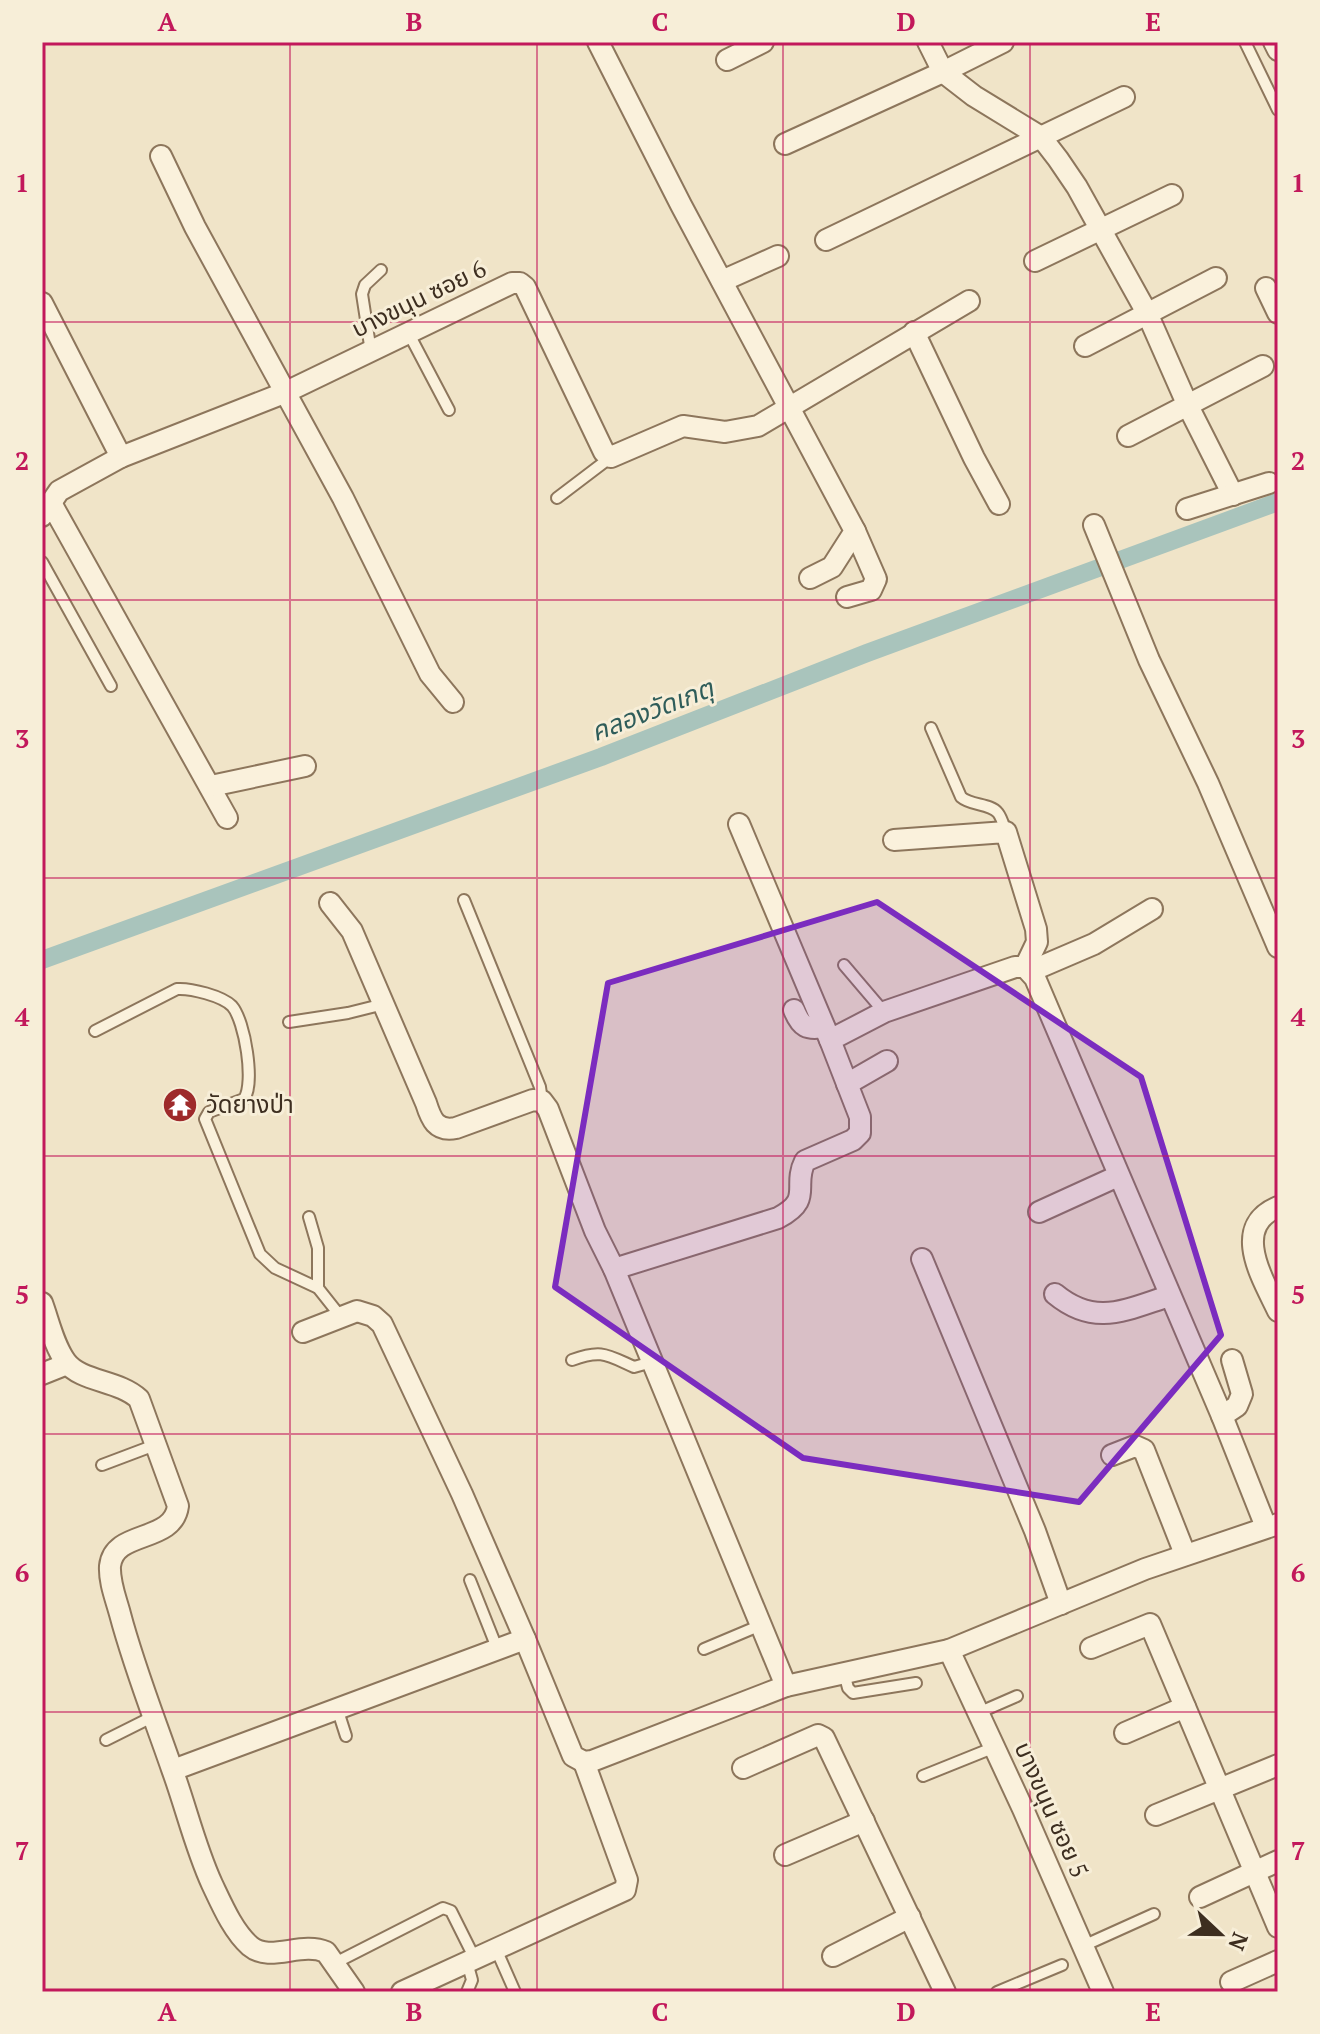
<svg xmlns="http://www.w3.org/2000/svg" width="1320" height="2034" font-family="'PT Serif','Noto Sans Thai',serif">
  <rect width="100%" height="100%" fill="#f0e4c8"/>
  <g fill="none" stroke-linecap="round" stroke-linejoin="round">
    <polyline stroke="#a9c4bc" stroke-width="18" points="42,960 601,757 867,653 1278,502"/>
    <g stroke="#8d765c" stroke-width="14">
      <g id="service">
        <polyline points="1245,42 1278,110"/>
        <polyline points="409,334 449,410"/>
        <polyline points="371,352 362,294 365,285 381,270"/>
        <polyline points="557,498 611,457"/>
        <polyline points="42,562 111,686"/>
        <path d="M931 728 961 797C971 806 990 803 998 813 1002 818 1004 827 1006 832"/>
        <polyline points="464,900 540,1087 542,1101"/>
        <polyline points="844,965 884,1012"/>
        <polyline points="289,1022 348,1013 384,1004"/>
        <path d="M95 1031 177 989C191 988 222 996 232 1006 245 1021 255 1083 244 1099L209 1112 205 1119 260 1254 275 1268 318 1288 341 1317"/>
        <polyline points="309,1217 318,1248 318,1288"/>
        <path d="M572 1360C602 1349 607 1355 634 1367L652 1362"/>
        <polyline points="102,1465 155,1445"/>
        <polyline points="470,1580 497,1648"/>
        <polyline points="704,1649 761,1625"/>
        <polyline points="844,1673 848,1688 853,1693 916,1683"/>
        <polyline points="337,1708 346,1736"/>
        <polyline points="978,1713 1017,1696"/>
        <polyline points="106,1740 152,1717"/>
        <polyline points="923,1776 995,1747"/>
        <polyline points="1083,1946 1154,1914"/>
        <polyline points="496,1949 515,1992"/>
        <polyline points="335,1963 443,1908 451,1911 475,1959"/>
        <polyline points="467,1992 472,1980 467,1962"/>
        <polyline points="997,1992 1062,1965"/>
      </g>
    </g>
    <g stroke="#8d765c" stroke-width="24">
      <g id="minor">
        <polyline points="598,42 681,205 855,531 832,567 810,578"/>
        <polyline points="928,42 943,72 974,96 1041,137 1058,159 1077,187 1147,313 1188,406 1233,495"/>
        <polyline points="1274,42 1278,50"/>
        <polyline points="727,60 763,42"/>
        <polyline points="785,144 943,72 1003,42"/>
        <polyline points="161,156 195,227 343,498 430,674 453,702"/>
        <polyline points="826,240 1124,97"/>
        <polyline points="1035,261 1172,195"/>
        <polyline points="722,281 778,256"/>
        <polyline points="1266,288 1278,313"/>
        <polyline points="42,303 121,457"/>
        <polyline points="914,332 974,458 999,504"/>
        <polyline points="1085,346 1216,278"/>
        <polyline points="1128,436 1263,366"/>
        <polyline points="51,503 227,818"/>
        <polyline points="1187,509 1269,483"/>
        <polyline points="42,516 59,491 121,457 284,393 512,283 520,283 525,287 604,452 611,457 683,426 725,432 758,426 969,301"/>
        <polyline points="1094,525 1149,660 1208,783 1278,947"/>
        <polyline points="847,597 871,590 876,579 855,531"/>
        <polyline points="211,786 305,766"/>
        <polyline points="739,824 830,1040"/>
        <polyline points="894,840 1006,832 1036,929 1037,942 1025,967"/>
        <path d="M330 903 352 931 426 1103C431 1119 436 1132 456 1128L533 1100 542 1101 548 1109 595 1231 614 1269 786 1686"/>
        <polyline points="1031,971 1094,944 1152,909"/>
        <path d="M794 1010C801 1027 807 1030 824 1027"/>
        <polyline points="847,1084 887,1061"/>
        <path d="M1278 1207C1230 1227 1263 1279 1278 1311"/>
        <polyline points="1039,1212 1118,1176"/>
        <polyline points="922,1259 1035,1531 1061,1604"/>
        <path d="M614 1269 778 1218C814 1199 792 1187 805 1161L853 1140 860 1133V1117L830 1040 884 1012 1015 967H1025L1035 978 1222 1416 1266 1527"/>
        <path d="M1055 1294C1095 1327 1125 1310 1169 1296"/>
        <path d="M42 1303C49 1322 54 1346 66 1362 81 1382 119 1380 139 1399L178 1506C173 1544 114 1529 110 1566 109 1582 116 1599 120 1614 134 1667 154 1717 172 1769 186 1807 195 1847 212 1884 222 1905 233 1931 250 1946 270 1963 301 1941 326 1952L354 1992"/>
        <polyline points="303,1332 357,1311 373,1316 382,1324 462,1494 525,1639"/>
        <polyline points="42,1374 67,1364"/>
        <polyline points="1222,1416 1237,1406 1242,1394 1232,1360"/>
        <polyline points="1112,1455 1135,1446 1144,1450 1185,1554"/>
        <polyline points="1091,1648 1150,1624 1278,1927"/>
        <polyline points="949,1650 1023,1809 1103,1992"/>
        <polyline points="1125,1733 1185,1707"/>
        <polyline points="743,1768 818,1735 824,1738 945,1992"/>
        <polyline points="173,1770 525,1639 573,1756 584,1762 592,1761 786,1686 949,1650 1145,1569 1278,1524"/>
        <polyline points="1156,1815 1278,1765"/>
        <polyline points="785,1855 864,1821"/>
        <polyline points="1200,1897 1278,1861"/>
        <polyline points="833,1956 910,1917"/>
        <polyline points="1231,1982 1278,1961"/>
        <polyline points="402,1992 625,1890 627,1880 584,1762"/>
      </g>
    </g>
    <use href="#service" stroke="#faf1dc" stroke-width="10"/>
    <use href="#minor" stroke="#faf1dc" stroke-width="20"/>
  </g>
  <path fill="#7b2cbf" fill-opacity="0.2" stroke="#7b2cbf" stroke-width="6" stroke-linejoin="round" d="M877 902 1141 1077 1221 1335 1079 1502 803 1458 555 1287 608 983Z"/>
  <path fill="none" stroke="#c2185b" stroke-width="2" stroke-opacity="0.55" d="M290 42V1992M537 42V1992M783 42V1992M1030 42V1992M42 322H1278M42 600H1278M42 878H1278M42 1156H1278M42 1434H1278M42 1712H1278"/>
  <defs>
    <g id="temple-disc" transform="scale(1.8)"><circle r="9.5" fill="#9e2a2b" stroke="#f7eed8"/><path d="M0-6L5-2H3V0L6.5 2.5H4V6H1.5V3h-3V6H-4V2.5H-6.5L-3 0V-2H-5Z" fill="#fff"/></g>
  </defs>
  <g fill-rule="evenodd">
    <use href="#temple-disc" x="180" y="1105"/>
  </g>
  <g text-anchor="middle" stroke-width="6" stroke-linejoin="round" paint-order="stroke">
    <g font-size="24" fill="#3d2e20" stroke="#f7eed8">
      <text transform="translate(419 299) rotate(-26)" y="8">บางขนุน ซอย 6</text>
      <text transform="translate(1051 1810) rotate(66)" y="8">บางขนุน ซอย 5</text>
    </g>
    <g font-size="24" fill="#3d2e20" stroke="#f7eed8" text-anchor="start">
      <text x="206" y="1113">วัดยางป่า</text>
    </g>
    <g font-size="26" font-style="italic" fill="#2f5d5a" stroke="#f7eed8">
      <text transform="translate(652 710) rotate(-21)" y="9">คลองวัดเกตุ</text>
    </g>
  </g>
  <rect width="1320" height="2034" fill="none" stroke="#f7eed8" stroke-width="88"/>
  <g transform="translate(1220 1934) rotate(112)" stroke="#f7eed8" stroke-width="6" paint-order="stroke">
  <path d="M0-6L14 30L0 20L-14 30Z" fill="#3d2e20"/>
  <text y="-12" font-size="22" font-weight="bold" text-anchor="middle" fill="#3d2e20">N</text>
  </g>
  <rect x="44" y="44" width="1232" height="1946" fill="none" stroke="#c2185b" stroke-width="3"/>
  <g font-size="26" text-anchor="middle" font-weight="bold" fill="#c2185b">
    <text x="167" y="31">A</text>
    <text x="414" y="31">B</text>
    <text x="660" y="31">C</text>
    <text x="906" y="31">D</text>
    <text x="1153" y="31">E</text>
    <text x="22" y="192">1</text>
    <text x="1298" y="192">1</text>
    <text x="22" y="470">2</text>
    <text x="1298" y="470">2</text>
    <text x="22" y="748">3</text>
    <text x="1298" y="748">3</text>
    <text x="22" y="1026">4</text>
    <text x="1298" y="1026">4</text>
    <text x="22" y="1304">5</text>
    <text x="1298" y="1304">5</text>
    <text x="22" y="1582">6</text>
    <text x="1298" y="1582">6</text>
    <text x="22" y="1860">7</text>
    <text x="1298" y="1860">7</text>
    <text x="167" y="2021">A</text>
    <text x="414" y="2021">B</text>
    <text x="660" y="2021">C</text>
    <text x="906" y="2021">D</text>
    <text x="1153" y="2021">E</text>
  </g>
</svg>
